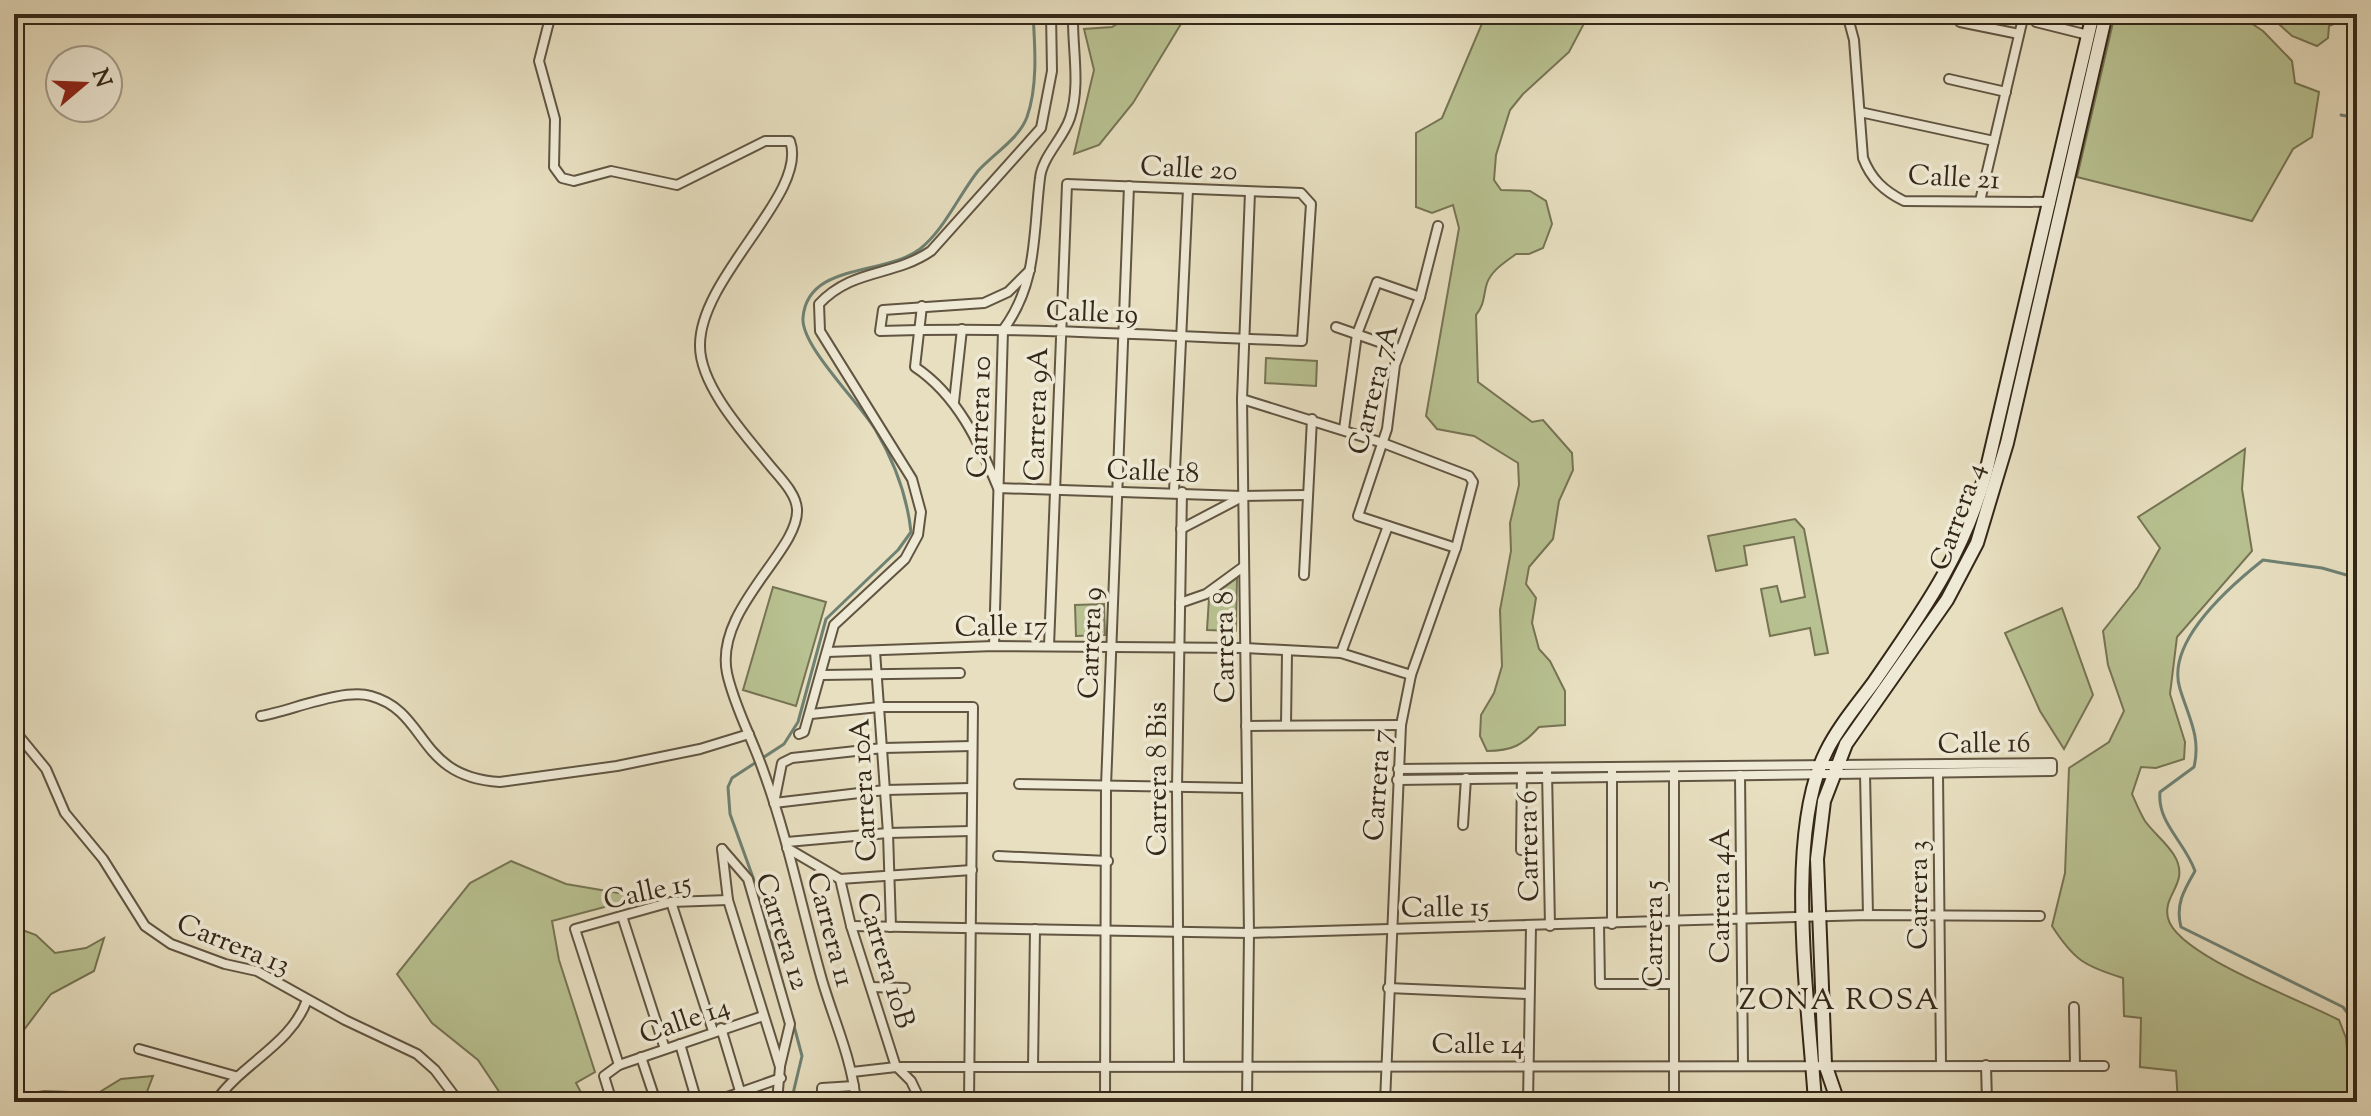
<svg xmlns="http://www.w3.org/2000/svg" width="2371" height="1116" font-family="'Sorts Mill Goudy',serif">
  <rect width="100%" height="100%" fill="#e7dfc0"/>
  <filter id="stains"><feTurbulence type="fractalNoise" baseFrequency=".0025" numOctaves="4"/><feColorMatrix values="0 0 0 0 .2 0 0 0 0 .09 0 0 0 0 .02 0 0 0 .5 -.17"/></filter>
  <radialGradient id="worn" r=".72"><stop offset=".6" stop-color="#630" stop-opacity="0"/><stop offset="1" stop-color="#630" stop-opacity=".3"/></radialGradient>
  <g fill="#b8c191" stroke="#767454" stroke-width="2">
    <polygon points="1133,14 1187,14 1133,103 1099,145 1074,154 1094,70 1084,29 1112,27"/>
    <path d="M1486 14H1589L1569 52 1523 94 1510 110 1496 155 1494 180 1501 190 1530 191 1546 201 1552 224 1543 248 1529 254H1516C1504 263 1492 270 1487 283 1483 296 1485 304 1476 315L1478 382 1532 422 1543 420 1572 453 1573 470 1559 501 1553 539 1529 567 1526 584 1536 598 1532 623 1539 649 1550 661 1565 691V725L1539 727C1523 745 1512 751 1487 751L1480 736 1481 715 1494 693 1502 666 1500 610 1511 551 1510 523 1519 485 1518 463 1474 436 1437 429 1426 416 1459 228 1453 205 1432 213 1416 207V133L1442 118Z"/>
    <polygon points="2115,14 2237,14 2263,31 2292,61 2295,83 2319,92 2312,137 2293,149 2252,221 2077,177"/>
    <polygon points="2268,14 2357,14 2329,26 2328,38 2317,46 2292,36"/>
    <polygon points="1266,358 1317,361 1316,386 1265,383"/>
    <path d="M2245 449 2242 489 2252 551 2177 637 2170 694 2185 742 2184 759 2156 768 2141 767 2132 794C2136 803 2140 813 2145 821 2157 838 2183 854 2179 877 2176 892 2164 901 2168 918 2176 955 2304 1001 2339 1020L2346 1038 2352 1102H2178L2176 1071 2140 1067 2141 1018 2124 1016 2123 978C2084 966 2074 960 2052 926L2065 873 2069 768 2109 742 2124 711 2108 665 2103 631 2138 587 2160 548 2138 517Z"/>
    <polygon points="1795,519 1804,529 1828,653 1815,655 1810,628 1770,636 1761,589 1777,586 1781,602 1805,597 1794,537 1744,546 1747,565 1716,571 1708,536"/>
    <polygon points="1237,578 1236,631 1207,630 1209,598"/>
    <polygon points="773,587 826,602 796,706 743,690"/>
    <polygon points="1104,604 1105,635 1076,636 1075,605"/>
    <polygon points="2062,608 2093,695 2064,749 2040,711 2005,633"/>
    <polygon points="511,861 566,884 642,897 552,921 559,960 595,1072 576,1083 586,1102 506,1102 478,1060 432,1023 397,974 470,883"/>
    <polygon points="17,928 36,935 55,953 86,948 104,938 94,971 51,994 14,1043 14,930"/>
    <polygon points="153,1076 143,1102 14,1102 14,1096 44,1091 98,1093 121,1079"/>
  </g>
  <g fill="none" stroke-linecap="round" stroke-linejoin="round">
    <g stroke="#6f8173" stroke-width="3">
      <polyline points="2341,115 2357,118"/>
      <path d="M2357 578 2322 568 2263 560C2229 587 2165 642 2180 689 2189 718 2201 737 2194 767L2160 792C2157 823 2185 842 2195 871 2184 890 2175 905 2181 927L2343 1007 2355 1023 2357 1042"/>
      <path d="M791 1102 802 1056 759 894 730 814 728 787 732 778 784 744 798 722 826 619 898 550 911 532C907 495 894 461 875 429 858 401 801 346 803 318 807 262 885 276 920 249 944 230 959 195 978 171 993 154 1019 139 1027 117 1038 86 1035 47 1033 14"/>
    </g>
    <g stroke="#615542" stroke-width="12">
      <g id="street">
        <path d="M551 14 539 61 555 119 554 167 562 178 574 181 611 171 677 185 765 141H790C809 193 699 277 700 346 700 387 747 437 772 468 782 480 796 494 797 509 800 550 714 609 727 673 734 706 752 738 763 770 788 838 802 910 822 980 834 1021 852 1059 856 1102"/>
        <path d="M1847 14 1854 40 1863 158C1871 179 1884 191 1904 201L2051 202"/>
        <polyline points="1962,14 1960,22 2019,34"/>
        <polyline points="2036,22 2088,35"/>
        <polyline points="1949,79 2006,92"/>
        <polyline points="1860,112 1994,141"/>
        <polyline points="1980,201 2024,14"/>
        <polyline points="1438,226 1420,297 1395,365 1387,429 1358,516 1456,548"/>
        <path d="M1030 270 1008 292 984 303 883 310 880 331C1021 326 1162 336 1302 341L1311 204 1301 193 1067 184 1049 646"/>
        <path d="M922 306 915 367C957 395 979 442 998 488L1242 496 1307 495"/>
        <polyline points="1336,327 1399,349"/>
        <polyline points="1242,399 1383,443 1469,476 1473,482 1456,548 1411,675 1401,725 1385,1102"/>
        <polyline points="954,402 962,329"/>
        <polyline points="1344,429 1357,334 1377,282 1420,297"/>
        <polyline points="1174,492 1188,189"/>
        <polyline points="1181,529 1242,497"/>
        <polyline points="1304,575 1312,419"/>
        <polyline points="1180,603 1206,594 1243,567"/>
        <path d="M994 646 1003 330C1038 283 1033 234 1040 178 1042 157 1063 139 1070 118 1081 85 1072 48 1073 14"/>
        <polyline points="875,651 888,833 891,927"/>
        <polyline points="827,652 994,646 1245,648 1341,653 1411,675"/>
        <polyline points="1341,653 1388,526"/>
        <polyline points="822,675 960,673"/>
        <polyline points="811,714 879,707 973,707 969,1102"/>
        <path d="M261 716C290 711 343 688 371 696 429 712 416 777 500 782L617 766 700 749 749 734"/>
        <polyline points="1286,725 1287,652"/>
        <polyline points="1246,726 1401,725"/>
        <polyline points="14,730 46,769 65,813 103,859 145,926 171,944 225,964 257,971 345,1020 417,1054 435,1070 459,1102"/>
        <path d="M799 734 804 732 834 625 905 559 918 535 921 512 912 479 820 331 819 304C853 268 893 277 931 251L1041 128 1052 71 1051 14"/>
        <polyline points="1547,771 1550,926"/>
        <polyline points="1938,773 1941,1065"/>
        <polyline points="1865,774 1868,915"/>
        <polyline points="1740,775 1743,1064"/>
        <polyline points="1397,780 2052,771 2052,763 1398,769"/>
        <polyline points="1019,784 1245,788"/>
        <polyline points="971,788 885,790 774,803 782,763 792,758 883,748 972,746"/>
        <polyline points="1463,825 1466,778"/>
        <polyline points="787,842 888,833 971,831"/>
        <polyline points="787,848 840,879 851,926 896,1067"/>
        <polyline points="722,849 728,900 780,1067 777,1102"/>
        <polyline points="722,849 748,879 790,1024 780,1066"/>
        <polyline points="1521,850 1522,771"/>
        <polyline points="998,856 1108,861"/>
        <polyline points="840,879 972,870"/>
        <polyline points="14,888 15,887"/>
        <polyline points="671,902 713,1031"/>
        <polyline points="622,916 665,1049"/>
        <polyline points="1599,924 1600,984 1674,984"/>
        <polyline points="1612,924 1612,771"/>
        <polyline points="851,926 1249,933 1868,915 2040,916"/>
        <polyline points="871,987 905,988"/>
        <polyline points="1388,988 1529,994"/>
        <polyline points="2074,1007 2075,1065"/>
        <polyline points="721,1028 740,1091"/>
        <polyline points="680,1044 697,1102"/>
        <polyline points="139,1049 235,1076"/>
        <polyline points="641,1057 656,1102"/>
        <polyline points="619,1065 575,929 671,902 728,900"/>
        <polyline points="1986,1065 1987,1102"/>
        <polyline points="1179,1066 1177,788 1182,492"/>
        <polyline points="897,1067 911,1081 921,1102"/>
        <polyline points="1033,1067 1035,929"/>
        <polyline points="852,1072 896,1067 2104,1066"/>
        <path d="M215 1102C242 1063 291 1045 307 1000"/>
        <polyline points="612,1102 604,1076 619,1065 763,1016"/>
        <polyline points="713,1102 781,1078"/>
        <polyline points="822,1102 822,1088 854,1086"/>
        <polyline points="1105,1102 1106,786 1129,186"/>
        <polyline points="1247,1102 1249,933 1242,399 1250,192"/>
        <polyline points="1528,1102 1531,926"/>
        <polyline points="1674,1102 1674,770"/>
      </g>
    </g>
    <g stroke="#342718" stroke-width="16">
      <g id="secondary">
        <path d="M1815 1102C1809 1006 1784 837 1826 752 1838 727 1858 704 1874 682 1923 611 1965 553 1987 468L2093 14"/>
        <polyline points="1838,1102 1825,1064 1817,859 1824,801 1846,744 1947,600 1977,543 2007,443 2106,14"/>
      </g>
    </g>
    <use href="#street" stroke="#efead6" stroke-width="8"/>
    <use href="#secondary" stroke="#efead6" stroke-width="12"/>
  </g>
  <g text-anchor="middle" stroke-width="7" stroke-linejoin="round" paint-order="stroke">
    <g font-size="28" fill="#342718" stroke="#efead6">
      <text transform="translate(1189 167) rotate(3)" y="10">Calle 20</text>
      <text transform="translate(1954 176) rotate(3)" y="10">Calle 21</text>
      <text transform="translate(1092 311) rotate(2)" y="10">Calle 19</text>
      <text transform="translate(1372 389) rotate(-76)" y="10">Carrera 7A</text>
      <text transform="translate(1035 414) rotate(-88)" y="10">Carrera 9A</text>
      <text transform="translate(978 417) rotate(-88)" y="10">Carrera 10</text>
      <text transform="translate(1153 470) rotate(2)" y="10">Calle 18</text>
      <text transform="translate(1956 516) rotate(-70)" y="10">Carrera 4</text>
      <text transform="translate(1001 625) rotate(-1)" y="10">Calle 17</text>
      <text transform="translate(1089 643) rotate(-88)" y="10">Carrera 9</text>
      <text transform="translate(1223 647) rotate(-91)" y="10">Carrera 8</text>
      <text transform="translate(1984 742) rotate(-1)" y="10">Calle 16</text>
      <text transform="translate(1156 779) rotate(-90)" y="10">Carrera 8 Bis</text>
      <text transform="translate(1376 785) rotate(-86)" y="10">Carrera 7</text>
      <text transform="translate(862 790) rotate(-93)" y="10">Carrera 10A</text>
      <text transform="translate(1527 846) rotate(-91)" y="10">Carrera 6</text>
      <text transform="translate(647 890) rotate(-12)" y="10">Calle 15</text>
      <text transform="translate(1917 895) rotate(-90)" y="10">Carrera 3</text>
      <text transform="translate(1719 896) rotate(-90)" y="10">Carrera 4A</text>
      <text transform="translate(1445 906) rotate(-1)" y="10">Calle 15</text>
      <text transform="translate(832 929) rotate(75)" y="10">Carrera 11</text>
      <text transform="translate(784 931) rotate(72)" y="10">Carrera 12</text>
      <text transform="translate(1652 934) rotate(-90)" y="10">Carrera 5</text>
      <text transform="translate(234 943) rotate(22)" y="10">Carrera 13</text>
      <text transform="translate(887 960) rotate(73)" y="10">Carrera 10B</text>
      <text transform="translate(684 1019) rotate(-19)" y="10">Calle 14</text>
      <text x="1478" y="1053">Calle 14</text>
    </g>
    <g font-size="30" letter-spacing="2" fill="#342718" stroke="#efead6">
      <text x="1840" y="1009">ZONA ROSA</text>
    </g>
  </g>
  <rect width="2371" height="1116" fill="none" stroke="#e7dfc0" stroke-width="48"/>
  <rect x="16" y="16" width="2339" height="1084" fill="none" stroke="#342718" stroke-width="4"/>
  <rect x="24" y="24" width="2323" height="1068" fill="none" stroke="#342718" stroke-width="2"/>
  <g transform="translate(84 84) rotate(71)"><circle r="38" fill="#efead6" stroke="#a49c8a" stroke-width="2"/>
  <path d="M0-6L14 30L0 20L-14 30Z" fill="#8f2418"/>
  <text y="-12" font-size="22" font-weight="bold" text-anchor="middle" fill="#342718">N</text>
  </g>
  <rect width="100%" height="100%" filter="url(#stains)"/>
  <rect width="100%" height="100%" fill="url(#worn)"/>
</svg>
